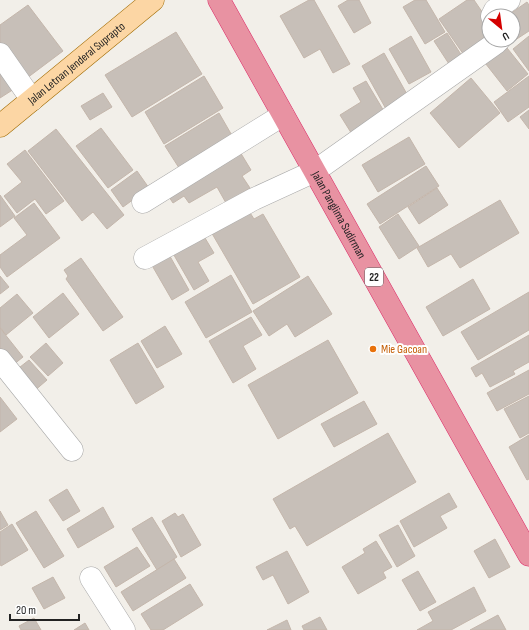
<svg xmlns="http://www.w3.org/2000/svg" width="529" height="630" font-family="'Sofia Sans Condensed',sans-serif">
  <rect width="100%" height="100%" fill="#f2efe9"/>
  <g fill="#c7bfb8" stroke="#c4b6ab">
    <polygon points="309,0 314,0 350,64 333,73 320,49 304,58 280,16"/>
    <polygon points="348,0 359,0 371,23 354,33 338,6"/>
    <polygon points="415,0 426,0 445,32 425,44 403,7"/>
    <polygon points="467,0 474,0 489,22 489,40 466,58 439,19"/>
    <polygon points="527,2 529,5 529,31 509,44 506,40 513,40 513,16 507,16"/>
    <polygon points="28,5 63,51 23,81 0,50 0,25"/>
    <polygon points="176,32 202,74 132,117 105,75"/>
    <polygon points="447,33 462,56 449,64 434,41"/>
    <polygon points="411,36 431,72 409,84 389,49"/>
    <polygon points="529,36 529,71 513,49"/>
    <polygon points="503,43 528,74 507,91 482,59"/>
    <polygon points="384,53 408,96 386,109 362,66"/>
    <polygon points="0,69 14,89 0,98"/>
    <polygon points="204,76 223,108 164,144 145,112"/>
    <polygon points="529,76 529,107 508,122 494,102"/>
    <polygon points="471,78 500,113 459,148 430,113"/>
    <polygon points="366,81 388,118 355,139 340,115 361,102 353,88"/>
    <polygon points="103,93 112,107 90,120 81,106"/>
    <polygon points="529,110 529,129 520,117"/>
    <polygon points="219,113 234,139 181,171 165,146"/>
    <polygon points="101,128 133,170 108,188 76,146"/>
    <polygon points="56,129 124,215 107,229 93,212 82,221 28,151"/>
    <polygon points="409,137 425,164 378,192 362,165"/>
    <polygon points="237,147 251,170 242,176 250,188 226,203 217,187 189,203 184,196 173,203 165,191"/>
    <polygon points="25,150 64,201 46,214 35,199 17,213 4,196 22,182 7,164"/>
    <polygon points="426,166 439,186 380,224 367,204"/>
    <polygon points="137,171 149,188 123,207 111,190"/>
    <polygon points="437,188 448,205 419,224 408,207"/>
    <polygon points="0,195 15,216 0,227"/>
    <polygon points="500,200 519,233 460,268 451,254 428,267 417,248"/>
    <polygon points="34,203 60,238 7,277 0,267 0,255 27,235 14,218"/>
    <polygon points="247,208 254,219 263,214 300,277 253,304 210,230"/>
    <polygon points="398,214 419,246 399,259 379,227"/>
    <polygon points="202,233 214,253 198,262 209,281 194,290 171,250"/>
    <polygon points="167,251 189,290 172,300 150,262"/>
    <polygon points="81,258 123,317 103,331 66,279 68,276 64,270"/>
    <polygon points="231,275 252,312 206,338 185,302"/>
    <polygon points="0,276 9,287 0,294"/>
    <polygon points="308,276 332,314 295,337 287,324 269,336 253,311"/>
    <polygon points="473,279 490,309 443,336 426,307"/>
    <polygon points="529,292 529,330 478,360 461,332"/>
    <polygon points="63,293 79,314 49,338 33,317"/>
    <polygon points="17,294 33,313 6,335 0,327 0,308"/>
    <polygon points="251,317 262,335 243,346 256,369 233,383 209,341"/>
    <polygon points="165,326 182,354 157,368 141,341"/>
    <polygon points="0,328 23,357 13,365 0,349"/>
    <polygon points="529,335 529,362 513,371 515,374 490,387 482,373 476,377 471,368"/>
    <polygon points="328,340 358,393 278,439 248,385"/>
    <polygon points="46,343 63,363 48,376 30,357"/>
    <polygon points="138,343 164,387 136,404 110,360"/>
    <polygon points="29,360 47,380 33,392 15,371"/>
    <polygon points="529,370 529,394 497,411 487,393"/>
    <polygon points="529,396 529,433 520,438 504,409"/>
    <polygon points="0,397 17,419 0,432"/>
    <polygon points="364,401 377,424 334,447 321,424"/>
    <polygon points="388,433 416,482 307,546 295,526 290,529 273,499"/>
    <polygon points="529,435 529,479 527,480 509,447"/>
    <polygon points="67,489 80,511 63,521 49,500"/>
    <polygon points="449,493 457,507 440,516 447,528 414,547 400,521"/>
    <polygon points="103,507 114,527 78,548 67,529"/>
    <polygon points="0,511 8,525 0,530"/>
    <polygon points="36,511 64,556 44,568 16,523"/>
    <polygon points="175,513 178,517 183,514 201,545 181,557 162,521"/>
    <polygon points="152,517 177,557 157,570 132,529"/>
    <polygon points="12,524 28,550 1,566 0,564 0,532"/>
    <polygon points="398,525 415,556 397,567 379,535"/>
    <polygon points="495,539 510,567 489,578 474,551"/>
    <polygon points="376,541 392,567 383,572 386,578 358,594 342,567 365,553 363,549"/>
    <polygon points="137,547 150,566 116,587 104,567"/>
    <polygon points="287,551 309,592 288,604 273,575 263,580 256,567"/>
    <polygon points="174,559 186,578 133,611 121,592"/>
    <polygon points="418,571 436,602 420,611 402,580"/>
    <polygon points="53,577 65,598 44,609 32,588"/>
    <polygon points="190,584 203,605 163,630 151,630 141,614"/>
    <polygon points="474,587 486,611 451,630 417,630 433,621 428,612"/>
    <polygon points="498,615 506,630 470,630"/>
    <polygon points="320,617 327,630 304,630 302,626"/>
    <polygon points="34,618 41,630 21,630 19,626"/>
    <polygon points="287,620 291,630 267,630"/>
    <polygon points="85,623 89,630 74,630"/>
  </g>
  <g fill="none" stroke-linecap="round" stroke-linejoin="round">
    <g stroke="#a9a9a9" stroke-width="23">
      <g id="minor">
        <polyline points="492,16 495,10 509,0"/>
        <polyline points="0,54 32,100"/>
        <polyline points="143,202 283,115"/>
        <polyline points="145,258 254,199 315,171 496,43 499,40"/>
        <polyline points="0,360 72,450"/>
        <polyline points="91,578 124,630"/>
      </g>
    </g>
    <g stroke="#a06b00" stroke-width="23">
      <g id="major">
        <path id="s1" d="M0 126 153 0"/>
      </g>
    </g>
    <g stroke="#dc2a67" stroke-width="23">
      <g id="highway">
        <path id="s2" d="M219 0 529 555"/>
      </g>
    </g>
    <use href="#minor" stroke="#fff" stroke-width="22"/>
    <use href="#major" stroke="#fcd6a4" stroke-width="22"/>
    <use href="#highway" stroke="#e892a2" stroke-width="22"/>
  </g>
  <circle fill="#e8710a" stroke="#fff" stroke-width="1.5" cx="373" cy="349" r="4"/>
  <g text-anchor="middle" stroke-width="4" stroke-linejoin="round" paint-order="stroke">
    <rect fill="#fff" stroke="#646464" stroke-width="1" x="365" y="268" width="18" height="18" rx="3"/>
    <g font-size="11" font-weight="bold" fill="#222">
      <text x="374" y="281">22</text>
    </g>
    <g font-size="12" fill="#222" stroke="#fff">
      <text dy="4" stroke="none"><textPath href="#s1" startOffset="99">Jalan Letnan Jenderal Suprapto</textPath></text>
      <text dy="4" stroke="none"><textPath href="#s2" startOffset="246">Jalan Panglima Sudirman</textPath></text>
    </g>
    <g font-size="12" fill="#c56008" stroke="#fff" text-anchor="start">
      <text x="381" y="353">Mie Gacoan</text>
    </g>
  </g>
  <g transform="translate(501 28) rotate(151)"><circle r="19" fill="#ffffff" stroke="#a7a7a7"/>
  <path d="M0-3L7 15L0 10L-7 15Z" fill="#d40000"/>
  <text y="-6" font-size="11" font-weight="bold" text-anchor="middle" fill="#222222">U</text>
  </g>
  <path d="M10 614v6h69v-6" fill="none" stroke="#222222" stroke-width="2"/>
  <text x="16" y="614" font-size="12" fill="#222222" stroke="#ffffff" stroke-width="3" paint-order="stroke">20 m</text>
</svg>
